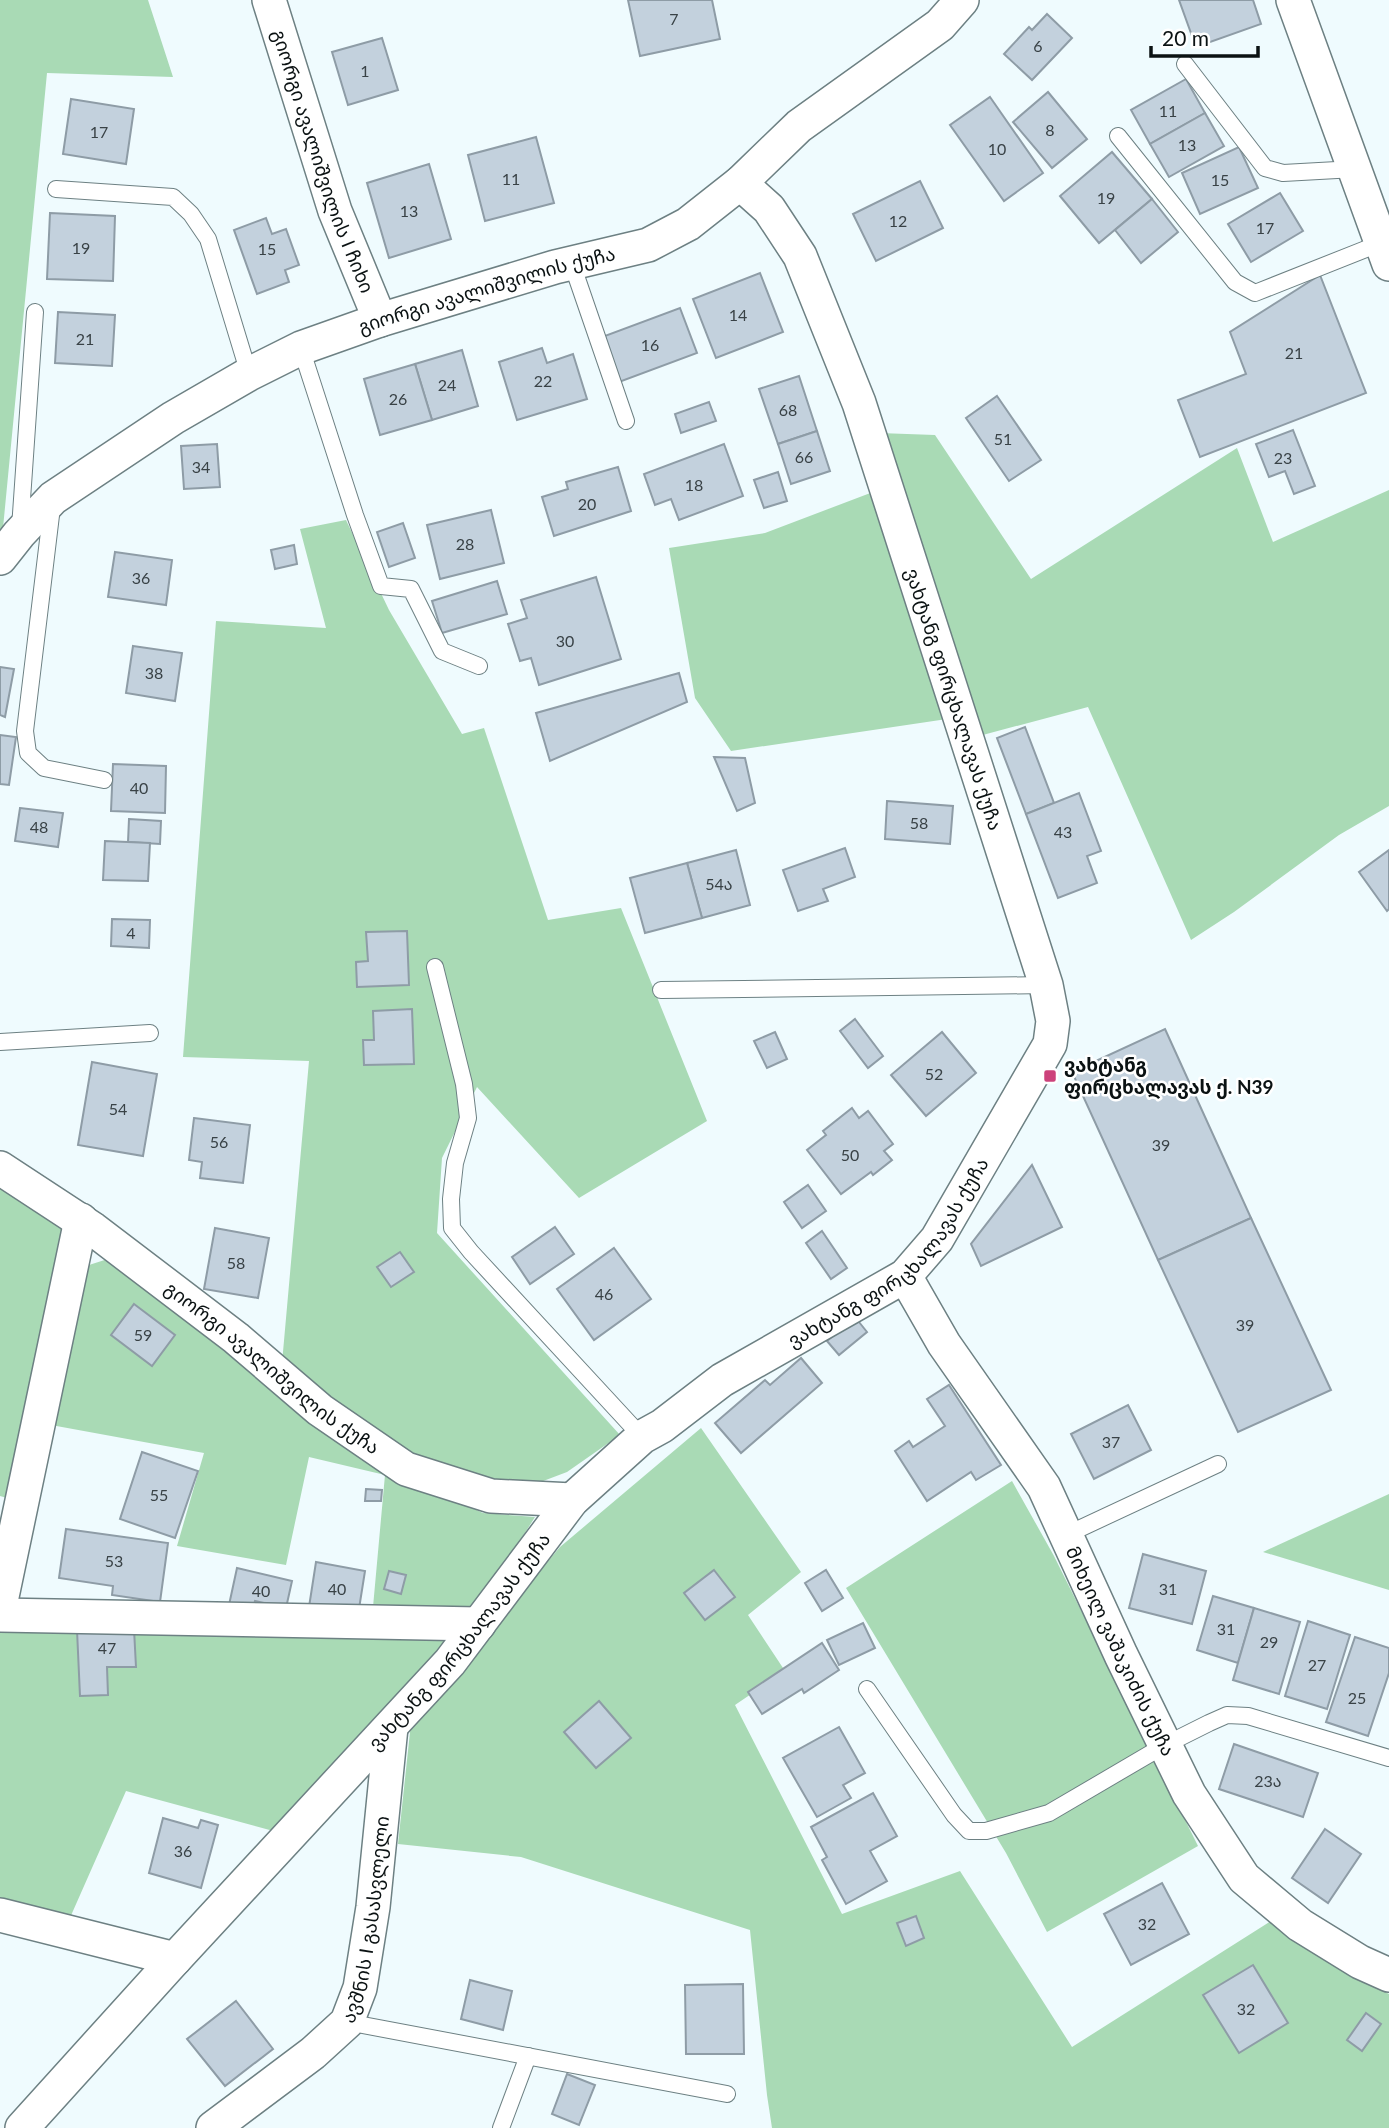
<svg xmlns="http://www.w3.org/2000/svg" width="1389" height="2128" font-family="Lato,'Noto Sans Georgian',sans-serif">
  <rect width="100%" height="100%" fill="#effbfe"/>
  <g fill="#a9dab5">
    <polygon points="0,0 148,0 173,77 47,73 3,528 0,531"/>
    <polygon points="879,433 935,435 1031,579 1237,448 1273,542 1389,490 1389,806 1339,835 1234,912 1191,940 1088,707 979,736"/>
    <polygon points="873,492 947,719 731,751 695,698 669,548 765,533"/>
    <polygon points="346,520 389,610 462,734 484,728 548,920 621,908 707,1121 579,1198 477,1087 442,1158 437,1233 620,1435 567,1472 530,1486 474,1484 412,1461 282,1363 309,1061 183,1057 216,621 326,628 300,529"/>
    <polygon points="0,1186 67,1225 7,1498 0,1496"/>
    <polygon points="114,1257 401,1476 483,1513 535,1517 475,1612 372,1618 385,1475 309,1457 286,1565 177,1546 204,1453 51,1425 89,1265"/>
    <polygon points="701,1428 801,1572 748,1615 785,1671 735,1705 842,1914 960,1871 1072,2047 1271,1921 1317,1956 1389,1994 1389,2128 772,2128 767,2095 750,1930 521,1857 398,1844 411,1723 560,1547"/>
    <polygon points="1012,1481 1054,1556 1198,1846 1047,1932 1006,1853 846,1588"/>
    <polygon points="1389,1494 1389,1590 1263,1552"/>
    <polygon points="0,1623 456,1636 277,1832 126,1791 69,1920 0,1904"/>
  </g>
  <g fill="#c3d1dd" stroke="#8e9ca6" stroke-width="2">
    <polygon points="628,0 712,0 720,39 640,56"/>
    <polygon points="1179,0 1253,0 1261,24 1196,47"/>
    <polygon points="1047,14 1072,38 1032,80 1004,54 1029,27 1032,30"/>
    <polygon points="382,38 398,90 348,105 332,52"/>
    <polygon points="1186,79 1205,113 1150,144 1131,110"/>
    <polygon points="1048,92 1087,139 1052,168 1013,122"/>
    <polygon points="990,97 1043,173 1004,201 950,125"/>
    <polygon points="71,99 134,109 126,164 63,154"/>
    <polygon points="1205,113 1224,146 1169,177 1150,144"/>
    <polygon points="536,137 554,203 485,221 468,155"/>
    <polygon points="1239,147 1258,188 1200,214 1182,173"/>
    <polygon points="1112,152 1152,199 1099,243 1060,196"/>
    <polygon points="429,164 451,239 389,258 367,183"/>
    <polygon points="920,181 943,228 876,261 853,214"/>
    <polygon points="1280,193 1303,231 1251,262 1228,224"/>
    <polygon points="1152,199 1178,232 1141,263 1115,230"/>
    <polygon points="50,213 115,216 113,281 47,279"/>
    <polygon points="266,218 272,234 286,229 299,265 285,270 289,282 257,294 234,230"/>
    <polygon points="760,273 783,332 716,358 693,299"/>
    <polygon points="1320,275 1366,393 1200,457 1178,400 1246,374 1230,332"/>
    <polygon points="680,308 697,353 619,382 602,337"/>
    <polygon points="58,312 115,315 112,366 55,363"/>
    <polygon points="542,348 547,363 573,354 587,399 517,420 499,362"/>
    <polygon points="462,350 478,406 432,420 415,364"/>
    <polygon points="415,364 432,420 380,435 364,379"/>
    <polygon points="799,376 817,431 778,444 759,389"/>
    <polygon points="997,396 1041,460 1009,481 966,418"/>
    <polygon points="709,402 716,421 681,433 675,414"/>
    <polygon points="1293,430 1315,486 1294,494 1285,471 1269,477 1256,444"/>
    <polygon points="817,431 830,471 791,484 778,444"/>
    <polygon points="217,444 220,487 184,489 181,446"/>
    <polygon points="724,444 743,496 679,520 671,499 655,505 644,474"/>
    <polygon points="618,467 631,511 554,536 542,497 568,489 566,482"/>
    <polygon points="778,472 787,501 764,508 754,480"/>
    <polygon points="491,510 504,563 440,579 427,525"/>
    <polygon points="403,523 415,558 389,567 377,532"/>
    <polygon points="294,545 297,564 275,569 271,550"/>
    <polygon points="115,552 172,560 166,605 108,597"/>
    <polygon points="596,577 621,659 539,685 531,658 520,661 508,624 527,618 521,600"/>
    <polygon points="497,581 507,614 442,633 432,601"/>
    <polygon points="133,646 182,653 175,701 126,693"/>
    <polygon points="0,667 14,669 5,717 0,715"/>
    <polygon points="679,673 687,702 550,761 536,713"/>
    <polygon points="1025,727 1054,803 1026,814 997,738"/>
    <polygon points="0,735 16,737 9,785 0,784"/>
    <polygon points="714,757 745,758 755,803 737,811"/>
    <polygon points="113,764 166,766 165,813 111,811"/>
    <polygon points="1079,793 1101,851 1087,856 1097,883 1058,898 1026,814"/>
    <polygon points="887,801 953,806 950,844 885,839"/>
    <polygon points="20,808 63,813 58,847 15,841"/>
    <polygon points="129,819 161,821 160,844 128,842"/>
    <polygon points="105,841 150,843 148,881 103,880"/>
    <polygon points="845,848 855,877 823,889 828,901 798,911 783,870"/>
    <polygon points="736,850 750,905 702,918 687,863"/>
    <polygon points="1389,850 1389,909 1387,911 1359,872"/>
    <polygon points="687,863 702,918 645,933 630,878"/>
    <polygon points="112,919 150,920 149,948 111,946"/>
    <polygon points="407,931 409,985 357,987 356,962 368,961 366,932"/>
    <polygon points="412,1009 414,1064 364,1065 363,1040 374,1040 373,1011"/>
    <polygon points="855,1019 883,1056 868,1068 840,1031"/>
    <polygon points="1165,1029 1251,1218 1158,1260 1072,1072"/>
    <polygon points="775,1032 787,1059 767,1068 754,1041"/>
    <polygon points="942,1032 976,1073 926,1116 891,1075"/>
    <polygon points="92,1062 157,1074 143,1156 78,1145"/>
    <polygon points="852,1108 859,1118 868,1111 893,1144 884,1151 892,1160 873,1175 871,1172 841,1194 807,1150 826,1135 823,1131"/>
    <polygon points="194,1118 250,1125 243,1183 200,1178 202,1162 189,1160"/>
    <polygon points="1032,1165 1062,1227 981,1266 971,1244"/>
    <polygon points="808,1185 826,1211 802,1228 784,1202"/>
    <polygon points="1251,1218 1331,1390 1238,1432 1158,1260"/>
    <polygon points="555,1227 574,1254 530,1284 512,1257"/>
    <polygon points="215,1228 269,1238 258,1298 204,1289"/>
    <polygon points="822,1231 847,1268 831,1279 806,1243"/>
    <polygon points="614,1248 651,1299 594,1340 557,1289"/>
    <polygon points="400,1252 414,1272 391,1287 377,1267"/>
    <polygon points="134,1304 175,1335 152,1366 111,1335"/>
    <polygon points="855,1317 867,1332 839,1355 827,1341"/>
    <polygon points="801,1358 822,1383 741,1453 715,1423 765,1380 770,1385"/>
    <polygon points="949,1385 1001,1465 976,1480 971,1472 927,1501 895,1451 909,1441 913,1447 945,1426 927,1399"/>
    <polygon points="1128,1405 1151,1450 1094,1479 1071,1434"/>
    <polygon points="142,1452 198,1471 175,1538 120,1519"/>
    <polygon points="366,1489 382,1490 381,1501 365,1501"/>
    <polygon points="66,1529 168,1543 160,1602 112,1595 113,1586 59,1578"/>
    <polygon points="1143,1554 1206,1571 1192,1624 1129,1608"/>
    <polygon points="316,1562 365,1571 358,1615 309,1607"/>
    <polygon points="237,1568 292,1581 286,1608 255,1601 253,1610 229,1605"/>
    <polygon points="714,1570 735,1597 705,1620 684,1593"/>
    <polygon points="826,1570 843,1598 822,1611 805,1583"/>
    <polygon points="389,1571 406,1575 401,1594 384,1589"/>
    <polygon points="1213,1596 1254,1608 1238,1663 1197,1650"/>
    <polygon points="1254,1608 1300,1622 1279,1694 1233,1680"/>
    <polygon points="1308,1621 1350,1635 1327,1709 1285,1696"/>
    <polygon points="863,1623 875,1648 839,1665 827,1640"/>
    <polygon points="134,1629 136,1667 107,1667 108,1695 80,1696 77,1630"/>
    <polygon points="1355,1637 1389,1648 1389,1673 1368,1736 1326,1722"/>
    <polygon points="822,1643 839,1670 804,1693 802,1689 762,1714 748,1692"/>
    <polygon points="599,1701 631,1738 596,1768 564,1732"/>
    <polygon points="839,1727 865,1773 843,1785 851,1798 817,1817 783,1758"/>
    <polygon points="1234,1744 1318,1773 1303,1817 1219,1789"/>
    <polygon points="873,1793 897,1836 870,1851 887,1881 846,1904 822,1860 827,1857 811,1827"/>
    <polygon points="163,1818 198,1828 201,1820 218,1825 201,1888 149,1873"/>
    <polygon points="1325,1829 1361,1854 1328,1903 1292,1878"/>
    <polygon points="1162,1883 1189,1934 1131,1965 1104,1914"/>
    <polygon points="916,1916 924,1938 906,1946 897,1923"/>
    <polygon points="1253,1965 1288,2023 1239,2053 1203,1995"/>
    <polygon points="470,1980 512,1991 503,2030 461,2019"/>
    <polygon points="743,1984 744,2054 686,2054 685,1985"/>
    <polygon points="236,2001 273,2049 225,2086 187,2039"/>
    <polygon points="1366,2013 1381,2024 1362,2051 1347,2040"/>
    <polygon points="567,2074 595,2085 579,2125 552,2114"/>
  </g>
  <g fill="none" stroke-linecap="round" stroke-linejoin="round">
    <g stroke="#6d8083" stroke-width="18">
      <g id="lane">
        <polyline points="1185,64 1265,168 1283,173 1355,169"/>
        <polyline points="1118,136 1235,282 1255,293 1381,243"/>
        <polyline points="56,189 173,197 191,214 208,239 249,374"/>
        <polyline points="572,264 626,421"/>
        <polyline points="301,348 355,515 381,586 411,589 442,651 479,666"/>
        <polyline points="52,507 25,731 28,753 44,768 104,780"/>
        <polyline points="20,528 35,312"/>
        <polyline points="435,967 464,1084 468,1118 455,1163 451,1199 452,1228 471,1252 642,1437"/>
        <polyline points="661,990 1046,985"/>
        <polyline points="0,1042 150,1033"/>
        <polyline points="1066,1535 1218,1464"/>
        <polyline points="867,1689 954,1815 969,1831 986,1831 1049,1813 1165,1745 1209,1723 1227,1715 1248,1716 1389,1758"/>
        <polyline points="347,2022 727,2094"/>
        <polyline points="501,2128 528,2056"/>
      </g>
    </g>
    <g stroke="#6d8083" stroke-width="36">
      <g id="street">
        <path id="s1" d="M269 0 335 211 380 320"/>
        <polyline points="1293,0 1389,264"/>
        <path id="s2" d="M0 558 19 534 53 498 173 418 249 374 301 348 380 320 555 267 648 245 688 224 740 183 799 126 940 25 962 0"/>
        <path id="s3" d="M0 1168 93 1229 236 1338 320 1410 406 1469 491 1496 572 1500"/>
        <path id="s4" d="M905 1276 944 1344 1044 1487 1121 1655 1189 1794 1244 1878 1300 1925 1360 1962 1389 1975"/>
        <polyline points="0,1606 81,1220"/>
        <polyline points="0,1615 479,1624"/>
        <path id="s5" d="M0 1915 175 1959 450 1662 572 1500 642 1437 662 1426 722 1380 905 1276 937 1239 1050 1044 1053 1021 1046 985 859 403 800 256 769 209 740 183"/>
        <polyline points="22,2128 175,1959"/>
        <path id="s6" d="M213 2128 313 2053 347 2022 360 1988 373 1907 391 1727"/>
      </g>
    </g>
    <use href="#lane" stroke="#fff" stroke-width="16"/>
    <use href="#street" stroke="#fff" stroke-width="33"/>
  </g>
  <rect fill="#cc427b" stroke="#fff" stroke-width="2.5" x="1043" y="1069" width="14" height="14" rx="3.5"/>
  <g text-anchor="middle" stroke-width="5" stroke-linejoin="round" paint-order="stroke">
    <g font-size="16" fill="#394246">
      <text x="674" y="25">7</text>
      <text x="1038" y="52">6</text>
      <text x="365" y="77">1</text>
      <text x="1168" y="117">11</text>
      <text x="1050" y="136">8</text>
      <text x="99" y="138">17</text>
      <text x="1187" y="151">13</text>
      <text x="997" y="155">10</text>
      <text x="511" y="185">11</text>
      <text x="1220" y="186">15</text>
      <text x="1106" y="204">19</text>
      <text x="409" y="217">13</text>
      <text x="898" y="227">12</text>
      <text x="1265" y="234">17</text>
      <text x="81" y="254">19</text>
      <text x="267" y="255">15</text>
      <text x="738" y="321">14</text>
      <text x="85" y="345">21</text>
      <text x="650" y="351">16</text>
      <text x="1294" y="359">21</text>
      <text x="543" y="387">22</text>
      <text x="447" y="391">24</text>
      <text x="398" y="405">26</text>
      <text x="788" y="416">68</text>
      <text x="1003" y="445">51</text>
      <text x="804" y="463">66</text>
      <text x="1283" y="464">23</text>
      <text x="201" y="473">34</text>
      <text x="694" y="491">18</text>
      <text x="587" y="510">20</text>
      <text x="465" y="550">28</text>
      <text x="141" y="584">36</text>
      <text x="565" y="647">30</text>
      <text x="154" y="679">38</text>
      <text x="139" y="794">40</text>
      <text x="919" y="829">58</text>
      <text x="39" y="833">48</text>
      <text x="1063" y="838">43</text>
      <text x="719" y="890">54ა</text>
      <text x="131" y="939">4</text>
      <text x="934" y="1080">52</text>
      <text x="118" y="1115">54</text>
      <text x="219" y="1148">56</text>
      <text x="1161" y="1151">39</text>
      <text x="850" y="1161">50</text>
      <text x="236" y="1269">58</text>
      <text x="604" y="1300">46</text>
      <text x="1245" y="1331">39</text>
      <text x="143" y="1341">59</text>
      <text x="1111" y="1448">37</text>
      <text x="159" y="1501">55</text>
      <text x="114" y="1567">53</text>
      <text x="337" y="1595">40</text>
      <text x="1168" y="1595">31</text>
      <text x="261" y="1597">40</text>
      <text x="1226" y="1635">31</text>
      <text x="1269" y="1648">29</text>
      <text x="107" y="1654">47</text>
      <text x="1317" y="1671">27</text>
      <text x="1357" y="1704">25</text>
      <text x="1268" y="1787">23ა</text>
      <text x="183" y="1857">36</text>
      <text x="1147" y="1930">32</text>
      <text x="1246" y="2015">32</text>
    </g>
    <g font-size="19" fill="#0b1213" stroke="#fff">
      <text dy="7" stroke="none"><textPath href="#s1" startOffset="170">გიორგი ავალიშვილის I ჩიხი</textPath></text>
      <text dy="7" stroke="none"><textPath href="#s2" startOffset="565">გიორგი ავალიშვილის ქუჩა</textPath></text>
      <text transform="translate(954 699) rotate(72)" y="7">ვახტანგ ფირცხალავას ქუჩა</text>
      <text dy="7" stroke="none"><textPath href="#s5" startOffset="1195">ვახტანგ ფირცხალავას ქუჩა</textPath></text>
      <text dy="7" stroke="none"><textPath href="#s3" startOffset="338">გიორგი ავალიშვილის ქუჩა</textPath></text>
      <text dy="7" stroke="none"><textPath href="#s5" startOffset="607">ვახტანგ ფირცხალავას ქუჩა</textPath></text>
      <text dy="7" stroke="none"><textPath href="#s4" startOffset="434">მიხეილ ვაშაკიძის ქუჩა</textPath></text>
      <text dy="7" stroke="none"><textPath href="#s6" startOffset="276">ავშნის I გასასვლელი</textPath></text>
    </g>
    <g font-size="19" font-weight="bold" fill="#0b1213" stroke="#fff" text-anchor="start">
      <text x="1064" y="1072">ვახტანგ<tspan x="1064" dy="22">ფირცხალავას ქ. N39</tspan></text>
    </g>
  </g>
  <path d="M1151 46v10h107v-10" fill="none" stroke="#0b1213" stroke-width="3.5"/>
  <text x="1162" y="46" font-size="21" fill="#0b1213" stroke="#ffffff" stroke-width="5" paint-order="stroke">20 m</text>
</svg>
